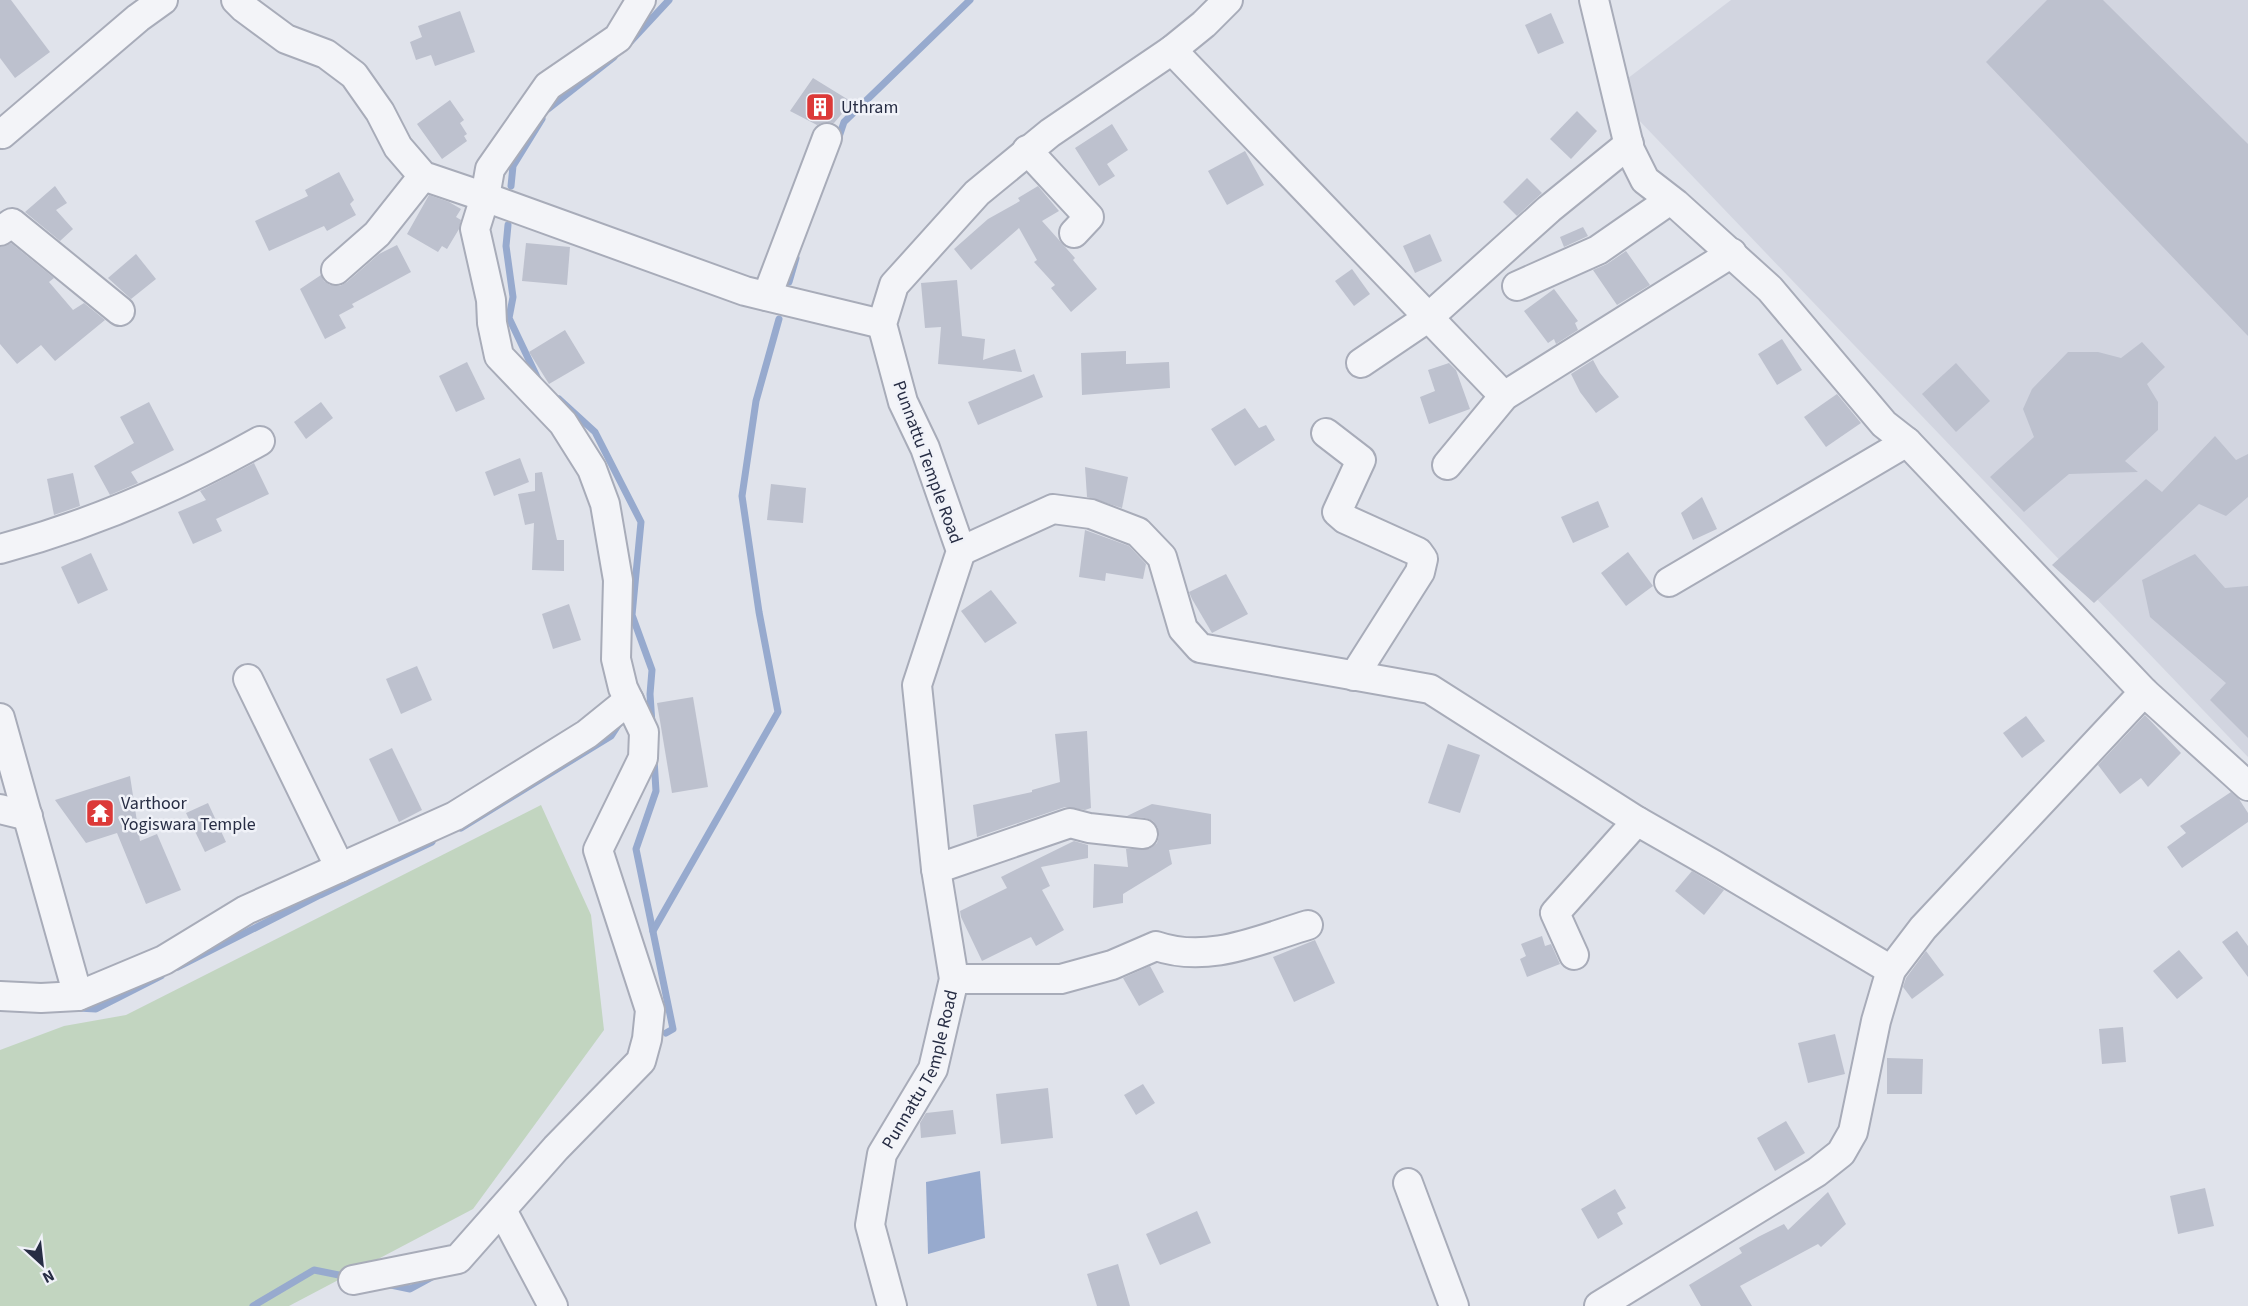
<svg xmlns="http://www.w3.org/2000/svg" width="2248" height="1306" font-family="'Source Sans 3',sans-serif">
  <rect width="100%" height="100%" fill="#e0e3eb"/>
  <polygon fill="#d2d5e0" points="1731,0 2248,0 2248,757 1611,91"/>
  <polygon fill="#c2d5c0" points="541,805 591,915 604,1030 473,1209 289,1306 0,1306 0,1050 64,1026 126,1015"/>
  <polygon fill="#97aace" points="980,1171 985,1238 928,1254 926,1182"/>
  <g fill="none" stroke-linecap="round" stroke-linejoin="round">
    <g stroke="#97aace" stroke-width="7">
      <polyline points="631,41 669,0"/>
      <polyline points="548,109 614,57"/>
      <polyline points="838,140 844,122 970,0"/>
      <polyline points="511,186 513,166 542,119"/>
      <polyline points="508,225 506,246 513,297 509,318 538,379"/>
      <polyline points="789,282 796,258"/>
      <polyline points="559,399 595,432 641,522 632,615 652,670 650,694 652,724"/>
      <polyline points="654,759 656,791 636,849 673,1029 666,1033"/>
      <polyline points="461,828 611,736 620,722"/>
      <polyline points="653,931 778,712 759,612 742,496 756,401 779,319"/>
      <polyline points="178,967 320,895 432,842"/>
      <polyline points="78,1008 96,1009 161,976"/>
      <polyline points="386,1284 410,1289 434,1276"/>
      <polyline points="253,1306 314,1270 349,1277"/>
    </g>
  </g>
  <g fill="#bdc1ce">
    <polygon points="0,0 11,0 50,52 15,78 0,58"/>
    <polygon points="2047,0 2103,0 2248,144 2248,336 1986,62"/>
    <polygon points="460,11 475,52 435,66 431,55 416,60 410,42 422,37 418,26"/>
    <polygon points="1551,13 1564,43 1538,54 1525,25"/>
    <polygon points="813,78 852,102 834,123 825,122 817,125 790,111"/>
    <polygon points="450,100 464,120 460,123 467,134 464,136 467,141 442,159 417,124"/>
    <polygon points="1577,111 1597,131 1571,159 1550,139"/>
    <polygon points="1112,124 1128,150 1107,164 1115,176 1099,186 1075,148"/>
    <polygon points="1245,151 1264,185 1227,205 1208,171"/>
    <polygon points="339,172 354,200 350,204 356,215 327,231 324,226 269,251 255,221 308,196 305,190"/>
    <polygon points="1527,178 1542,193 1517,216 1503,202"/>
    <polygon points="55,186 67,203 56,210 73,229 60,241 25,212"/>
    <polygon points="1038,186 1059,211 1042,221 1075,258 1073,260 1097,289 1071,312 1051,288 1055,285 1034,262 1037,260 1019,228 971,270 954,249 988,219 1020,201 1018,198"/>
    <polygon points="429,195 449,202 461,209 456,217 461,220 459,229 447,249 442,246 438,252 407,234"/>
    <polygon points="1583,227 1588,236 1564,247 1560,237"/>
    <polygon points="1430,234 1442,261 1415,273 1403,246"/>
    <polygon points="11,243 54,278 49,282 73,310 84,303 105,320 55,361 41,345 17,364 0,344 0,247"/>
    <polygon points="526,243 570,247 567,285 522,281"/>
    <polygon points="397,245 411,272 352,304 354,307 339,315 346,328 325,339 300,289 321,275 324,281 330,285 340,286 347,282 379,254"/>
    <polygon points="1626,251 1650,285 1617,305 1593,270 1607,264"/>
    <polygon points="136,254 156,279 131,299 108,278"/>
    <polygon points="1352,269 1370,294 1354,306 1335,281"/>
    <polygon points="957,280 962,336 985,339 983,360 1015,349 1022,372 938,364 941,327 925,328 921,283"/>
    <polygon points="1554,289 1578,321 1575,323 1578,330 1556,344 1554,339 1548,343 1524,311"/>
    <polygon points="565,330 585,363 549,384 529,352"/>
    <polygon points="1782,339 1802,370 1777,385 1758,354"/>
    <polygon points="2142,342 2165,367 2147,384 2158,402 2158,430 2125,461 2138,472 2069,474 2024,512 1990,477 2034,437 2023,409 2032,389 2068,352 2098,352 2121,358"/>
    <polygon points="1126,351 1126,364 1169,362 1170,388 1082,395 1081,353"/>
    <polygon points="1593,360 1600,373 1619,397 1596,413 1580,392 1571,374"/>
    <polygon points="467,362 485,399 456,412 439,376"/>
    <polygon points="1449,363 1456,370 1470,409 1429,424 1420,397 1435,391 1428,370"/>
    <polygon points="1956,363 1990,401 1956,432 1922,394"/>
    <polygon points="1034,374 1043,397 978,425 968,402"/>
    <polygon points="1837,394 1861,423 1826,447 1804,417"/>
    <polygon points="149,402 174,450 131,472 138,483 110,495 94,466 134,443 120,417"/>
    <polygon points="321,402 333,418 306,439 294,422"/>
    <polygon points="1245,408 1259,428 1266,425 1275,440 1235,466 1211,429"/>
    <polygon points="2215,436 2236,460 2248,454 2248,497 2226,516 2199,504 2094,603 2052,565 2146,479 2162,492"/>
    <polygon points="520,458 529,482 494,496 485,472"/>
    <polygon points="254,463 269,494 216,519 222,531 193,544 178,512 206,500 200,491"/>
    <polygon points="1085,467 1128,477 1122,508 1087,497"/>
    <polygon points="542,472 557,540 564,540 564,571 532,570 534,523 525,525 518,494 535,491 535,473"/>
    <polygon points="73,473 80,506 54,515 47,479"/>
    <polygon points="771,484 806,488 803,523 767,520"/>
    <polygon points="1702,497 1717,529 1693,540 1681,513"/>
    <polygon points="1598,501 1609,527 1573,543 1561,517"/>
    <polygon points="1085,530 1129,546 1146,564 1143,579 1106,573 1105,581 1079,577"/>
    <polygon points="1628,552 1653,586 1626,606 1601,573"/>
    <polygon points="91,553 108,590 78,604 61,567"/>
    <polygon points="2195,554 2225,588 2248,586 2248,738 2210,700 2226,683 2150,617 2142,580"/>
    <polygon points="1226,574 1248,614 1212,633 1192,599 1189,592"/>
    <polygon points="991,590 1017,623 985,643 961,611"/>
    <polygon points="569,604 581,640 553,649 542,614"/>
    <polygon points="417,666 432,700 401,714 386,679"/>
    <polygon points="693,697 708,787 672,793 657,703"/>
    <polygon points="2145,715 2181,753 2148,787 2141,778 2120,794 2098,765"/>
    <polygon points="2026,716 2045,741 2022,758 2003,733"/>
    <polygon points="1087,731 1091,808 1085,810 1065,807 977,837 973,805 1032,792 1032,790 1060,782 1055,734"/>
    <polygon points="1448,744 1480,755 1460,813 1428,803"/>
    <polygon points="392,748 422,810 399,822 369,759"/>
    <polygon points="130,776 140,841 157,834 181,890 146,904 117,833 86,843 55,800"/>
    <polygon points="2231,792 2239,799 2248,813 2248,822 2182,868 2167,847 2186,833 2180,826"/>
    <polygon points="208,803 226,842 205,852 186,813"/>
    <polygon points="1152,804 1211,814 1211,844 1169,850 1172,864 1123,894 1123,903 1093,908 1094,864 1128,867 1126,849 1149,849 1157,843 1159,836 1158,828 1153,821 1145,818 1127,816"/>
    <polygon points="1074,841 1088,845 1088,858 1041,867 1050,886 1042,890 1064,930 1036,946 1031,937 982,961 961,917 960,911 1007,888 1001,877"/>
    <polygon points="1692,871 1724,890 1704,915 1675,891"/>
    <polygon points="2237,931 2248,946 2248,977 2222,942"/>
    <polygon points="1542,936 1545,946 1551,944 1560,964 1527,977 1520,959 1526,956 1521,944"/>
    <polygon points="1315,940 1335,983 1294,1002 1273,957"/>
    <polygon points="2179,950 2203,978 2177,999 2153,971"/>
    <polygon points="1926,951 1944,975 1912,999 1903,987 1906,978"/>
    <polygon points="1150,966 1164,992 1139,1006 1123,978"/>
    <polygon points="2123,1027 2126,1062 2102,1064 2099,1029"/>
    <polygon points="1835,1034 1845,1074 1808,1083 1798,1043"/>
    <polygon points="1887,1058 1923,1059 1922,1094 1887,1094"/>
    <polygon points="1143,1084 1155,1103 1136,1115 1124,1095"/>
    <polygon points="1048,1088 1053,1138 1001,1144 996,1094"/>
    <polygon points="953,1110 956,1134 921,1138 920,1123 926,1113"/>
    <polygon points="1786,1121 1805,1153 1775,1171 1757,1138"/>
    <polygon points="2205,1188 2214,1226 2178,1234 2170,1196"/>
    <polygon points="1615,1189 1626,1208 1617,1213 1623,1224 1598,1239 1581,1209"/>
    <polygon points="1828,1192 1846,1224 1821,1247 1818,1244 1740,1286 1752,1306 1701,1306 1689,1285 1742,1253 1739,1248 1758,1237 1784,1224 1788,1230"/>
    <polygon points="1197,1211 1211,1243 1160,1265 1146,1234"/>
    <polygon points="1118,1264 1130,1306 1097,1306 1087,1274"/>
  </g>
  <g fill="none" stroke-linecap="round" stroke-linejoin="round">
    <g stroke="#a8acb9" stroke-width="32">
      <g id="minor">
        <polyline points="236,0 244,8 286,39 326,54 354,75 380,112 398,147 423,176 485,197 745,291 882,324"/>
        <polyline points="1594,0 1630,150 1645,180 1676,204 1770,289 1884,424 1907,442 2144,692 2248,786"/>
        <polyline points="1172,50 1504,396"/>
        <polyline points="2,134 138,18 163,0"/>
        <polyline points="1027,150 1089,217 1074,233"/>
        <polyline points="0,231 12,223 120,311"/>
        <polyline points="336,270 377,234 423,176"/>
        <polyline points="1517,286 1598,250 1670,200"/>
        <polyline points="767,296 827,138"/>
        <polyline points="1361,363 1429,317 1549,209 1629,144"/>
        <polyline points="1326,433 1361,460 1337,512 1345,519 1418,552 1423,559 1420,572 1354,676"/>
        <polyline points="1447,465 1504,396 1732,253"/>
        <path d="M0 549C90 525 178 487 260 441"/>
        <polyline points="961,551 1053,509 1091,514 1138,532 1162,557 1183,629 1200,648 1430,689 1637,821 1714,865 1891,970"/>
        <polyline points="1669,582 1907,442"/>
        <polyline points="248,679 340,868"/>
        <polyline points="0,718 78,996"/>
        <polyline points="0,809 28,816"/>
        <polyline points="936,869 1070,823 1089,828 1143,834"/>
        <polyline points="1574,955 1555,913 1637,821"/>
        <path d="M954 979H1061L1112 965 1156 946C1208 964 1258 940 1308 925"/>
        <polyline points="0,996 41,998 78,996 164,960 246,910 455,816 587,734 629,700"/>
        <polyline points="1408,1183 1454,1306"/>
        <polyline points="502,1210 553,1306"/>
        <polyline points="353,1280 458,1259 556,1148 641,1061 647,1039 650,1010 598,850 643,758 644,732 623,688 616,659 618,580 605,504 592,469 563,423 499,356 492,323 491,300 475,229 485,197 490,169 548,86 618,38 641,0"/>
        <path id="s1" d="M892 1306 870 1225 882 1154 933 1069 954 979 936 869 917 685 961 551 925 448 903 402 882 324 894 285 977 193 1050 133 1172 50 1204 24 1228 0"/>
        <polyline points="1599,1306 1817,1172 1841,1153 1853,1132 1876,1021 1891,970 1923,928 2144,692"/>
      </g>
    </g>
    <use href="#minor" stroke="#f3f4f8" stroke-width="28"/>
  </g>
  <defs>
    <g id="building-square" transform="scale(1.5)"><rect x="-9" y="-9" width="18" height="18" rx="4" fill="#dc3938" stroke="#f0f2f8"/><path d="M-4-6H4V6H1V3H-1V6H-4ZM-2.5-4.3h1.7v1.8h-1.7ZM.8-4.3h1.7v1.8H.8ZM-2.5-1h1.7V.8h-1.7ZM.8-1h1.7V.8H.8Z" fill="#fff"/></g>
    <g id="temple-square" transform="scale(1.5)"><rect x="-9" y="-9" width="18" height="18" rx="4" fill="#dc3938" stroke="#f0f2f8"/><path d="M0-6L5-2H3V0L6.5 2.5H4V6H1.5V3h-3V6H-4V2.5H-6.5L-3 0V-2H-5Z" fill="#fff"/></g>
  </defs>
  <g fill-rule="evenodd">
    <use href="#building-square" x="820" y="107"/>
    <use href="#temple-square" x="100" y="813"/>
  </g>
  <g text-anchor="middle" stroke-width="5" stroke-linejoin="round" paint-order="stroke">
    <g font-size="18" fill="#272d44" stroke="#f0f2f8" text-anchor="start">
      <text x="841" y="113">Uthram</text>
      <text x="121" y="809">Varthoor<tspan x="121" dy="21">Yogiswara Temple</tspan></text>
    </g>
    <g font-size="18" fill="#272d44" stroke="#f0f2f8">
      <text transform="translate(928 462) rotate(70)" y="6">Punnattu Temple Road</text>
      <text dy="6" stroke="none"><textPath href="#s1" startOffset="250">Punnattu Temple Road</textPath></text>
    </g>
  </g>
  <g transform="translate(42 1264) rotate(153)" stroke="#f0f2f8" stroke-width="4.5" paint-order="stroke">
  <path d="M0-4.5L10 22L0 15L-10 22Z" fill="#272d44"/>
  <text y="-9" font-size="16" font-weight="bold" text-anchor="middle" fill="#272d44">N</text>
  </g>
</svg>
